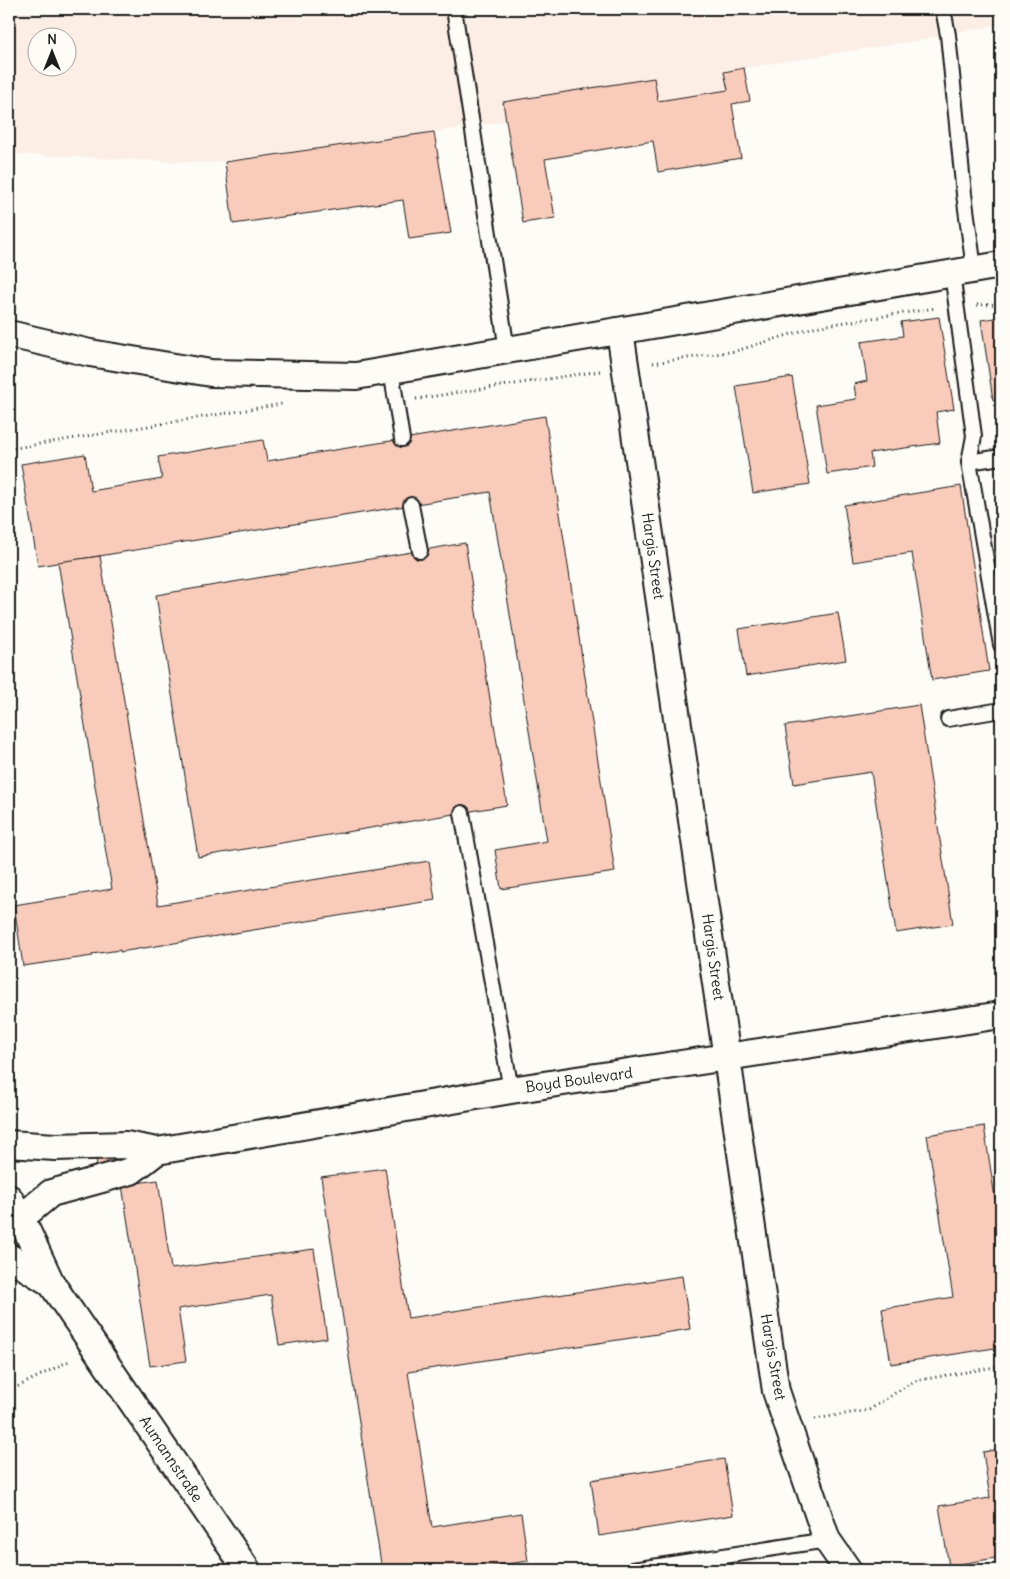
<svg xmlns="http://www.w3.org/2000/svg" width="1010" height="1579" font-family="Delius,sans-serif">
  <rect width="100%" height="100%" fill="#fdfcf7"/>
  <filter id="ink" filterUnits="userSpaceOnUse"><feTurbulence type="fractalNoise" baseFrequency=".02" numOctaves="2"/><feDisplacementMap in="SourceGraphic" scale="10" xChannelSelector="R" yChannelSelector="G"/><feConvolveMatrix kernelMatrix="1 2 1 2 8 2 1 2 1" color-interpolation-filters="sRGB"/></filter>
  <g filter="url(#ink)">
    <path fill="#fcede5" fill-rule="evenodd" d="M9 9H1001V24L920 40 725 71 728 90 658 101 654 78 503 102 506 121 434 132 209 163 9 154ZM38 38H68V68H38Z"/>
    <g fill="#f8cbba" stroke="#1c1c1c">
      <polygon points="744,68 750,101 732,104 741,158 658,172 653,141 545,159 555,218 523,223 503,102 654,78 658,101 728,90 724,72"/>
      <polygon points="434,132 451,233 409,239 403,200 233,224 225,162"/>
      <polygon points="939,317 954,409 936,412 940,443 870,453 872,467 827,474 816,405 856,399 854,384 867,381 861,342 903,336 901,322"/>
      <polygon points="1001,317 1001,398 993,400 981,320"/>
      <polygon points="792,377 810,484 753,493 736,386"/>
      <polygon points="545,416 615,872 501,889 495,850 547,841 490,492 38,566 21,464 85,454 91,491 162,479 158,457 263,440 267,461"/>
      <polygon points="961,486 989,671 932,680 912,553 853,562 844,505"/>
      <polygon points="465,543 507,805 198,857 156,595"/>
      <polygon points="100,556 158,905 429,861 435,900 120,952 120,950 92,954 93,956 23,966 14,905 112,889 58,562"/>
      <polygon points="838,613 846,660 746,676 739,629"/>
      <polygon points="919,705 953,924 896,933 871,772 794,784 785,726"/>
      <polygon points="984,1126 1001,1237 1001,1347 891,1364 882,1309 953,1297 927,1135"/>
      <polygon points="115,1149 118,1167 98,1171 95,1153"/>
      <polygon points="385,1168 408,1318 682,1276 690,1329 408,1372 432,1527 521,1513 528,1561 467,1570 382,1570 321,1177"/>
      <polygon points="158,1180 171,1269 314,1249 327,1338 279,1345 271,1295 178,1309 186,1361 150,1366 122,1185"/>
      <polygon points="1001,1449 1001,1557 949,1566 939,1506 990,1498 983,1452"/>
      <polygon points="724,1459 733,1515 599,1536 591,1480"/>
    </g>
    <g fill="none" stroke-linecap="round" stroke-linejoin="round">
      <g stroke="#1c1c1c" stroke-width="18">
        <g id="lane">
          <polyline points="454,9 507,350"/>
          <polyline points="943,9 948,35 964,194 974,269"/>
          <polyline points="952,273 974,436 969,462 1001,645"/>
          <polyline points="391,370 402,439"/>
          <polyline points="969,462 1001,457"/>
          <polyline points="411,505 420,551"/>
          <polyline points="948,719 1001,710"/>
          <polyline points="462,813 511,1090"/>
          <polyline points="633,1570 827,1540"/>
        </g>
      </g>
      <g stroke="#1c1c1c" stroke-width="30">
        <g id="street">
          <polyline points="620,331 776,1391 827,1540 848,1570"/>
          <polyline points="9,334 90,353 211,373 356,376 1001,265"/>
          <polyline points="9,1144 55,1147 126,1145 157,1151 511,1090 1001,1015"/>
          <polyline points="9,1198 21,1218 51,1283 247,1570"/>
          <polyline points="9,1222 21,1218 51,1193 131,1171 157,1151"/>
          <polyline points="9,1257 51,1283"/>
        </g>
      </g>
      <g stroke="#1c1c1c" stroke-width="3" stroke-dasharray="1 4" stroke-linecap="butt">
        <polyline points="977,305 1001,304"/>
        <polyline points="653,363 736,351 814,327 936,308"/>
        <polyline points="416,399 600,371"/>
        <polyline points="9,449 282,404"/>
        <polyline points="9,1391 71,1360"/>
        <polyline points="815,1419 869,1410 914,1381 1001,1366"/>
      </g>
      <use href="#lane" stroke="#fdfcf7" stroke-width="14"/>
      <use href="#street" stroke="#fdfcf7" stroke-width="26"/>
    </g>
  </g>
  <g text-anchor="middle" stroke-width="4.5" stroke-linejoin="round" paint-order="stroke">
    <g font-size="15" fill="#1c1c1c" stroke="#fdfcf7">
      <text transform="translate(653 556) rotate(82)" y="5">Hargis Street</text>
      <text transform="translate(713 957) rotate(82)" y="5">Hargis Street</text>
      <text transform="translate(579 1080) rotate(-8)" y="5">Boyd Boulevard</text>
      <text transform="translate(773 1357) rotate(80)" y="5">Hargis Street</text>
      <text transform="translate(171 1459) rotate(56)" y="5">Aumannstraße</text>
    </g>
  </g>
  <rect width="1010" height="1579" fill="none" stroke="#fdfcf7" stroke-width="30"/>
  <rect x="15" y="15" width="980" height="1549" fill="none" stroke="#1c1c1c" stroke-width="2" filter="url(#ink)"/>
  <g transform="translate(52 52)"><circle r="24" fill="#fdfcf7" stroke="#a3a29f"/>
  <path d="M0-4L9 19L0 12L-9 19Z" fill="#1c1c1c"/>
  <text y="-8" font-size="14" font-weight="bold" text-anchor="middle" fill="#1c1c1c">N</text>
  </g>
</svg>
